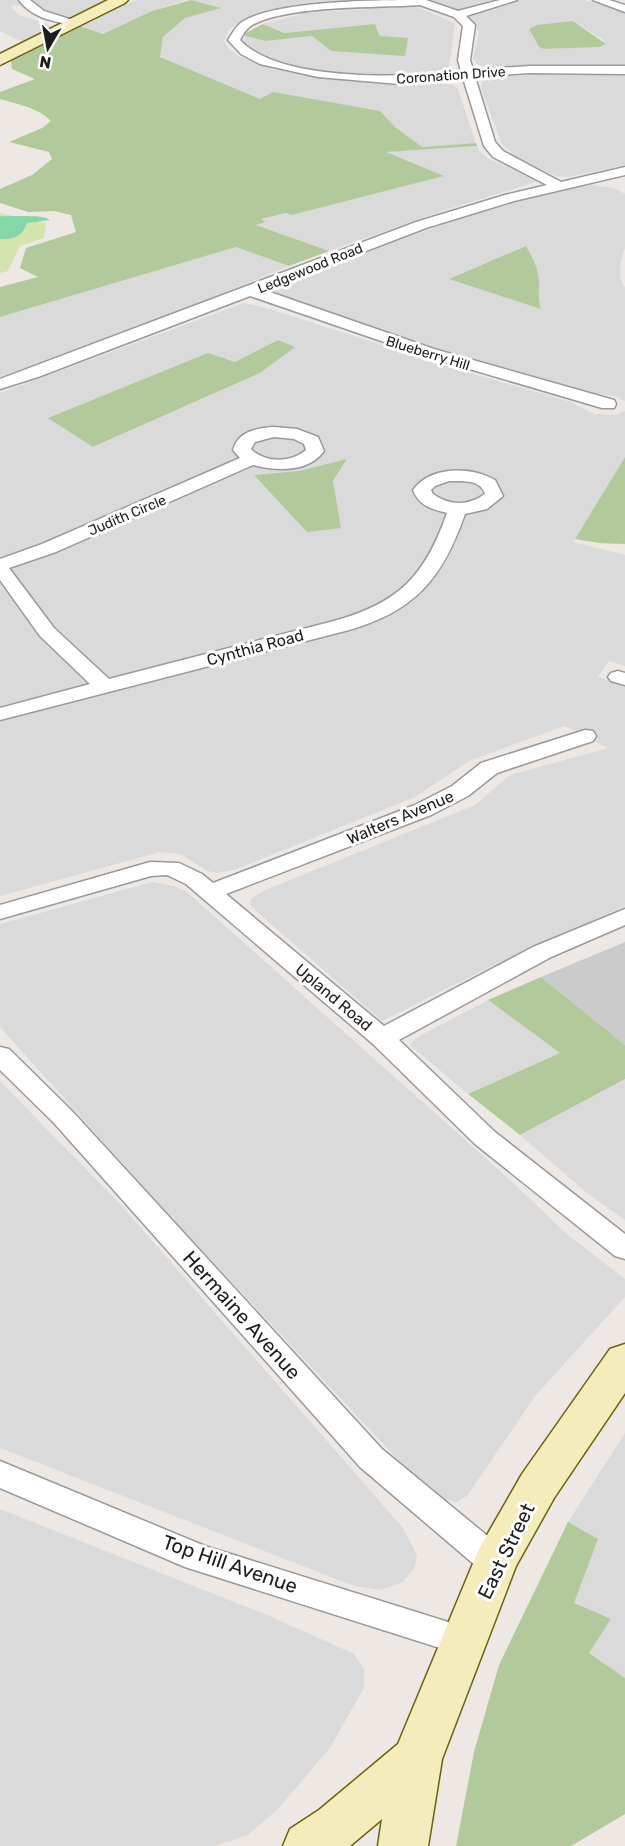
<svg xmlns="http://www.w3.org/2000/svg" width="625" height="1846" font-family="Rubik,sans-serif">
  <rect width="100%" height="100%" fill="#ede8e3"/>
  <g fill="#dbdada" fill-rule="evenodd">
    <polygon points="0,0 106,0 71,17 48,15 35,4 10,6 19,15 44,23 51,27 23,42 0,31"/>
    <polygon points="137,0 186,0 152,11 103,34 79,26 101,14"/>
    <polygon points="191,0 389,0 262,15 244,20 228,30 224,41 229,49 240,57 288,72 372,82 435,82 453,85 458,89 476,143 421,147 395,127 380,111 260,99 160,57 163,37 185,18 219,8"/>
    <path d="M426 0H584L618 10 625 14V66L485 67 478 65 473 58 479 33 469 16ZM573 21 604 40 599 47 544 49 539 47 529 29Z"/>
    <polygon points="415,6 455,23 450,62 445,73 420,76 327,72 273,60 259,54 244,42 245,36 266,41 313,36 331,51 380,36 378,28 374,24 284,33 263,24 305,13"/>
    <polygon points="625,73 625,165 568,177 556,176 516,158 502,144 481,89 483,78 495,76"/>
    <polygon points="477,146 480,152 489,159 534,179 536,182 433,214 329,251 255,225 264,222 260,220 286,213 292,215 443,176 384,152"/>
    <polygon points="591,185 614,188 625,194 625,248 621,260 620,277 625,288 625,401 615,396 584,392 494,366 316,310 269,289 378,247 486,210 560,190"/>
    <polygon points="236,247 289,266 115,337 0,377 0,317"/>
    <path d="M244 303 267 308 459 370 571 402 594 414 615 415 625 411V457L573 542 625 555V666L609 661 598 677 625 686V906L488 968 382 1021 263 917 250 905 251 899 263 891 475 805 510 775 608 748 565 726 471 760 415 797 237 869 218 873 207 871 181 854 160 852 0 896V393ZM295 347 260 373 94 447 207 353 235 363ZM347 460 333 481 340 527 255 476 299 471Z"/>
    <polygon points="152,882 174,886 187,892 509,1179 568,1235 625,1279 625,1297 536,1395 467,1496 457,1502 439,1498 415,1478 158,1203 0,1027 0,924"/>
    <polygon points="488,1000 560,1053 468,1094 410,1045 416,1038"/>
    <polygon points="625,1079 625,1220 587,1193 520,1135"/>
    <polygon points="0,1081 120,1204 403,1528 417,1555 415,1567 403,1582 381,1590 354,1586 0,1448"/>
    <polygon points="625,1433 625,1678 589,1653 573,1603 598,1539 568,1522"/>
    <polygon points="0,1509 272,1617 354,1654 364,1670 364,1688 329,1749 278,1809 248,1835 215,1846 0,1846"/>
  </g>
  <polygon fill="#cbcbcb" points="625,942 625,1045 541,977"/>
  <polygon fill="#d3e4ac" points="0,213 46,223 44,238 20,246 8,271 0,273"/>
  <g fill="#b2ca9b">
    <path d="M191 0 221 8 185 18 163 37 160 57 260 99 273 92 380 111 395 127 422 147 476 143 477 146 386 152 444 176 292 215 286 213 261 219 265 222 256 225 329 251 289 266 236 247 0 317V287L38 277 20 268 26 248 76 232 71 215 54 211 28 212 0 203V189L32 175 52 159 49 152 9 142 42 128 51 121C37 107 19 105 0 99V92L35 79 12 69 11 61 79 26 103 34 152 11Z"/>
    <polygon points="573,21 606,44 599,47 544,49 539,47 529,29 537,25"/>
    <polygon points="263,24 284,33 375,24 380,36 408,38 405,56 331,51 312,36 266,41 245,36 246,33"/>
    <path d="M526 246C533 258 539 270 539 284 539 294 538 300 541 309L449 279Z"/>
    <polygon points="278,340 295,347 260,373 93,447 48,418 208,353 235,362"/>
    <polygon points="625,457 625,544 599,543 575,539"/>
    <polygon points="347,459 333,481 341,528 307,532 254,475 299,471"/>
    <polygon points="541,977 625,1045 625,1079 520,1135 468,1094 560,1053 488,1000"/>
    <polygon points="568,1522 598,1539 574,1603 611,1619 589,1653 625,1678 625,1814 571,1846 456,1846 474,1752 499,1665"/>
  </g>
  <path fill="#86d7a8" d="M0 216C12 217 43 214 50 220L27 223C23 236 13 240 0 239Z"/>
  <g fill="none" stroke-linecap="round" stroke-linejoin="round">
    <g stroke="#9a9a9a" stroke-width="3">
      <g id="street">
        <path d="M19 0H30L44 11 79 22 73 25C52 21 32 18 19 0Z"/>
        <path d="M426 0 458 11 500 0H517L466 16 475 25 470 60 473 70 529 66H625V74L529 73 475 77 495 142 503 151 561 182 625 167V175L514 201 426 228 264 290 434 349 614 400 616 404 614 408H602L422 355 250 296 38 377 0 389V379L416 222 505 195 547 185 493 157 484 146 463 78 399 84 318 77 260 64 241 54 228 40C232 34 236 26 242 22 276 0 384 0 426 0ZM420 5 454 17 463 26 458 60 461 71C407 78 279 82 240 40 243 34 246 29 252 25 289 5 376 8 420 5Z"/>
        <polygon points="593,0 609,0 625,5 625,12"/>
        <path d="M274 427 297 429 318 437 324 451C308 473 276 471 253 465L56 552 9 568 54 628 109 679 334 621C399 603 425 576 447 513 432 509 419 506 413 490 430 466 471 466 495 480L503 496 487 509 465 514C442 579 415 611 349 630L0 720V708L90 684 40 636 0 580V559L42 544 240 458 233 450C238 431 257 428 274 427ZM274 437 294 439 304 444 306 450C291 463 265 463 251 449L255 442ZM449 481C461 481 481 479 485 494 468 506 450 506 433 494L431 490 435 486Z"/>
        <polygon points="618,671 625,673 625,685 611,681 608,677 611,673"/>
        <polygon points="585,730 593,731 596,736 593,741 497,773 468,796 431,815 226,894 384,1026 533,947 625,909 625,925 551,957 399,1040 495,1132 625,1234 625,1259 615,1256 475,1144 373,1044 186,884 167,875 151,876 0,919 0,905 150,862 179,863 202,874 213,883 415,805 452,786 481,763"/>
        <polygon points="0,1047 9,1049 72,1111 382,1449 507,1552 512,1562 507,1572 495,1576 483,1572 360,1467 54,1123 0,1070"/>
        <polygon points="0,1461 205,1546 477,1631 482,1641 477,1651 465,1656 185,1567 0,1488"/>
      </g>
    </g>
    <g stroke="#6b620d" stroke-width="3">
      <g id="secondary">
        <polygon points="108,0 128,0 125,3 0,65 0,54"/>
        <polygon points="625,1344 625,1393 554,1498 516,1566 442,1759 428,1846 378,1846 382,1819 350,1846 283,1846 290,1829 319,1810 398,1744 479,1549 522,1474 610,1349"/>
      </g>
    </g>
    <use href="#street" fill="#fff" fill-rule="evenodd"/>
    <use href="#secondary" fill="#f4ecba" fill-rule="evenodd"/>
  </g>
  <g text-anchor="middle" stroke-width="6" stroke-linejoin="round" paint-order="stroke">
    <g font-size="14" fill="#1d1d1d" stroke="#fff">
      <text transform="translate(451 75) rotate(-4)" y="5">Coronation Drive</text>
      <text transform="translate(310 268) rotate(-22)" y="5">Ledgewood Road</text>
      <text transform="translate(428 353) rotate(17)" y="5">Blueberry Hill</text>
      <text transform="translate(127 515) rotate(-23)" y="5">Judith Circle</text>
    </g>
    <g font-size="16" fill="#1d1d1d" stroke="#fff">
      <text transform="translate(255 647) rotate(-15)" y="6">Cynthia Road</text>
      <text transform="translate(400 817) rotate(-23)" y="6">Walters Avenue</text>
      <text transform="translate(334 997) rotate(40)" y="6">Upland Road</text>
    </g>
    <g font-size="20" fill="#1d1d1d" stroke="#fff">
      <text transform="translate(242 1315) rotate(48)" y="7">Hermaine Avenue</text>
      <text transform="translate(506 1551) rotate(-64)" y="7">East Street</text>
      <text transform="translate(230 1564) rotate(19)" y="7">Top Hill Avenue</text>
    </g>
  </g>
  <g transform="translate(48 48) rotate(190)" stroke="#ffffff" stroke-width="4.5" paint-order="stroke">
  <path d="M0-4.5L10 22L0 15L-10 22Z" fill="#1d1d1d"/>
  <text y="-9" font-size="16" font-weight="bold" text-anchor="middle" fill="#1d1d1d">N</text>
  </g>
</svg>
